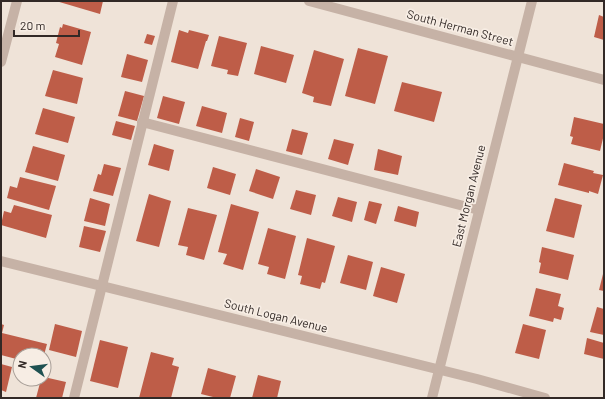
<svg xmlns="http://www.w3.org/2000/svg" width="605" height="399" font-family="Barlow,sans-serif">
  <rect width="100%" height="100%" fill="#efe3d8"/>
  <g fill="#be5d48">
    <polygon points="56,1 103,1 100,14"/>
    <polygon points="599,15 604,17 604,40 594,37"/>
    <polygon points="63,24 91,32 82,65 55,57 59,44 56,43 60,27 62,28"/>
    <polygon points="179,30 188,33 189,30 209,35 207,41 206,41 198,69 171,62"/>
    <polygon points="147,34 155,36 152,45 144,43"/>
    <polygon points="219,36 247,43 238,76 227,74 228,70 211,66"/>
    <polygon points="261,46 294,55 286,83 254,74"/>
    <polygon points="358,48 388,56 375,104 345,96"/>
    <polygon points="314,50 344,59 331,106 313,102 314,97 302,93"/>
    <polygon points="127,54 148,60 142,82 121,77"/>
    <polygon points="53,70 83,78 77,104 45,96"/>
    <polygon points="402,82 442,92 434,122 394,111"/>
    <polygon points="125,91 144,96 137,121 118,116"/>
    <polygon points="163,96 185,102 179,124 157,118"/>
    <polygon points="202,106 227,113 222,133 196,126"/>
    <polygon points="43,108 75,117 68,143 35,134"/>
    <polygon points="574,117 604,124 604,134 600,151 571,144 573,137 570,136"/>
    <polygon points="240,118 254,122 249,141 235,137"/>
    <polygon points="116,121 135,126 131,140 112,135"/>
    <polygon points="292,129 308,133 302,155 286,151"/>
    <polygon points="334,139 354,144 348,165 328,159"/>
    <polygon points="154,144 174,150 169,171 148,165"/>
    <polygon points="33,146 65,155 58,181 25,172"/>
    <polygon points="378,149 402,156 398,175 374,170"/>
    <polygon points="564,163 594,171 593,173 603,175 598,194 589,191 589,193 558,185"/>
    <polygon points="104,164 121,168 113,196 93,191 98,174 101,175"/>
    <polygon points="213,167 236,174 230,195 207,188"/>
    <polygon points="256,169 280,177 273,199 249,191"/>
    <polygon points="20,177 56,186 49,210 7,198 10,186 17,188"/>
    <polygon points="296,190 316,195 311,215 290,209"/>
    <polygon points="149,194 171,201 159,247 136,241"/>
    <polygon points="338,197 357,202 352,222 332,216"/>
    <polygon points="90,198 110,204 105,226 84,221"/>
    <polygon points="555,198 582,205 574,238 546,231"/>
    <polygon points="369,201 382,204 376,224 364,220"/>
    <polygon points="231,204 259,212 243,270 223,264 227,254 218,252"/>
    <polygon points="14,205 52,215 46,238 1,225 4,211 11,213"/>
    <polygon points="398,206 419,212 416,227 394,221"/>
    <polygon points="188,208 217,215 204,260 186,255 188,247 178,245"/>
    <polygon points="84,226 106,231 100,252 79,247"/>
    <polygon points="268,228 296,236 285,279 267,274 269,267 258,264"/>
    <polygon points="307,238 335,246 325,283 322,282 320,289 300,284 302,276 298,275"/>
    <polygon points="542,247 574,255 568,280 539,273 541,263 539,262"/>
    <polygon points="348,255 373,262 366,290 340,283"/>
    <polygon points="381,267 405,274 397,303 373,296"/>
    <polygon points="603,274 604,274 604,291 599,290"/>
    <polygon points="536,288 561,294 558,306 564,308 561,320 554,318 553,322 529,316"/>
    <polygon points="597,307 604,309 604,335 590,332"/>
    <polygon points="1,324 4,325 2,333 47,344 44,355 20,355 20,360 1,355"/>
    <polygon points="55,324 82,331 76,357 49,350"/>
    <polygon points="523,324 546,330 539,359 515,353"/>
    <polygon points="587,338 604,343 604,359 584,354"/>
    <polygon points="100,340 128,347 118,388 90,381"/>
    <polygon points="151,352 174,358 172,365 179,367 171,398 139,398"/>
    <polygon points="1,364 12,367 6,392 1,390"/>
    <polygon points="208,368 236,376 230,398 217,398 201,394"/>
    <polygon points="258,375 281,381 277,398 252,398"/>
    <polygon points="44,377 66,382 62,398 36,398 41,379 44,379"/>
  </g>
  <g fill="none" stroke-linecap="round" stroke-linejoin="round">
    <g stroke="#c6b2a6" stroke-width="10">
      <polyline points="309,1 604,80"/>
      <polyline points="1,62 17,1"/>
      <polyline points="142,122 479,210"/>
      <polyline points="1,261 477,379 545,398"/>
      <polyline points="74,398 173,1"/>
      <polyline points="432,398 532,1"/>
    </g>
  </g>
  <g text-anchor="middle" stroke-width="3.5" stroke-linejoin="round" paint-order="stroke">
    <g font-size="12" fill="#322926" stroke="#f7ede4">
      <text transform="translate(460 28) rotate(15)" y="4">South Herman Street</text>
      <text transform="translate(469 196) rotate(-76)" y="4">East Morgan Avenue</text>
      <text transform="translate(276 316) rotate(14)" y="4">South Logan Avenue</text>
    </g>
  </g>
  <rect width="605" height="399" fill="none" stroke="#322926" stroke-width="4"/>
  <g transform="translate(32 367) rotate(284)"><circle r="19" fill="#f7ede4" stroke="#a89f98"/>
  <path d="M0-3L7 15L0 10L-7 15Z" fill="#1f5151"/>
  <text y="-6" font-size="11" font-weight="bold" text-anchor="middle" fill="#322926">N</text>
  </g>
  <path d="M14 30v6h65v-6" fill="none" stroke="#322926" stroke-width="2"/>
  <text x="20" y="30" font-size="12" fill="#322926" stroke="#f7ede4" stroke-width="3" paint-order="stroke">20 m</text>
</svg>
